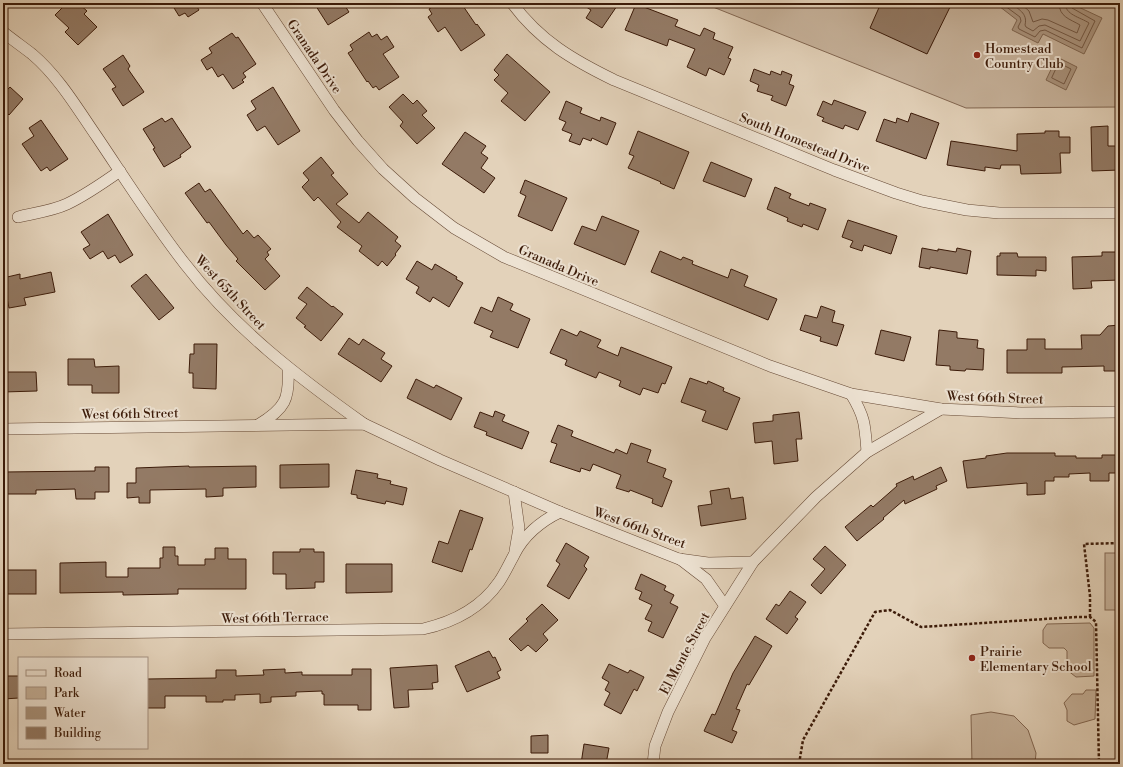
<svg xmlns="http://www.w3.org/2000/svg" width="1123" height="767" font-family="'Libre Bodoni',serif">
  <rect width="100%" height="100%" fill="#e3d2ba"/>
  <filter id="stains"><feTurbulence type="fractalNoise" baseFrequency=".005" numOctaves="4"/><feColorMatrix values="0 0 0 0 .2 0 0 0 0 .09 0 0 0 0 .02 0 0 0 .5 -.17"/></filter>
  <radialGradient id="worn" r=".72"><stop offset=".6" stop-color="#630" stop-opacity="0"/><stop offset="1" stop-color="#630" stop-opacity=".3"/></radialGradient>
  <g fill="#c7b39c" stroke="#826752">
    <polygon points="703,3 1120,3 1120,107 966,108"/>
    <rect x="1105" y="553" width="15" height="57"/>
    <polygon points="1090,623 1094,628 1094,676 1076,677 1067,670 1067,651 1064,648 1049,648 1043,643 1043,630 1047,624"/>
    <polygon points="1086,690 1096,690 1095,719 1074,725 1067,721 1067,710 1064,703 1072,694 1083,694"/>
    <polygon points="991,712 1014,716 1028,730 1036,753 1035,764 972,764 971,715"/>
  </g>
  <g fill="#aa947e" stroke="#7e644f">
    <polygon points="995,3 1070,3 1102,18 1084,54 1043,34 1038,43 1012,30 1017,20"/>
    <polygon points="1057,57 1077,67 1066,90 1046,80"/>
  </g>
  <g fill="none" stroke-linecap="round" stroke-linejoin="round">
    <g stroke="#735844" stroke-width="1">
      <polyline points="1001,3 1020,17 1021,21 1018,27 1019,29 1035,37 1040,31 1045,30 1082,48 1095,21 1072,8 1070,3"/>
      <path d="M1010 3C1018 9 1028 13 1025 25L1026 27 1033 31 1039 26 1045 25 1080 41 1089 23C1080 17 1065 15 1065 3"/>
      <path d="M1020 3 1029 11 1033 22 1042 19 1048 20 1077 33 1080 25C1070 19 1059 17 1059 3"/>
      <polygon points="1059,63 1071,69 1064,84 1052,78"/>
    </g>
  </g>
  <g fill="#937a65" stroke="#3c1b09">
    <polygon points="67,3 78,3 87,11 84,14 97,27 78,45 65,32 69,28 55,15"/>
    <polygon points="171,3 200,3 196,5 199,10 188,17 185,13 179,16"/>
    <polygon points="314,3 343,3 349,12 328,25"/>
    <polygon points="439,3 461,3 476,25 477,24 485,35 461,51 445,27 438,32 428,17 432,14 429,9"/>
    <polygon points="580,3 619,3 602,28 586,18 591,10"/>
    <polygon points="881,3 952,3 927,54 870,28"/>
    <polygon points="636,4 678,20 675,26 700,36 704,28 715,33 713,39 733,47 728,58 731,59 724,75 709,68 706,76 687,67 695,49 669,39 667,46 625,30"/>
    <polygon points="369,32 372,37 377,34 381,40 387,36 394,47 383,54 399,77 379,90 376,86 373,88 368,81 367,82 348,53 353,50 350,45"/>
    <polygon points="232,33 236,38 238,37 256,64 243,73 246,77 242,80 244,82 233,89 223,74 218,77 212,67 207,70 201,60 212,53 209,48"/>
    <polygon points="507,54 550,92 525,121 501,101 508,93 494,80 499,75 494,70"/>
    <polygon points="123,55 130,66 128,69 144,92 123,106 112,89 116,87 103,69"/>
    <polygon points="754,69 770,75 771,71 781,75 782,71 792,75 789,84 794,86 786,106 771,100 773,96 757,91 759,85 750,81"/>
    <polygon points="3,85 8,89 10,87 23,99 9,115 3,109"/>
    <polygon points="273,87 300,131 278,145 265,126 257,131 247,115 256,109 251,101"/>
    <polygon points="403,94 413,104 417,100 427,111 422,115 435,128 417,144 400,126 403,122 389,107"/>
    <polygon points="834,100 866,112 858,130 845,125 843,129 822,121 824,118 817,115 823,101 832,105"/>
    <polygon points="566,101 582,108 580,113 600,121 601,117 616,123 607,145 592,138 591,141 583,138 580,145 569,141 572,134 562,130 566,122 559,119"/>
    <polygon points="911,113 939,123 926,159 876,141 884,119 896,123 897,118 908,122"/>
    <polygon points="162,118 165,122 172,118 191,147 180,155 181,157 164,167 153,149 155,148 143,129"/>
    <polygon points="41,120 68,159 50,171 47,167 41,171 22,144 34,136 29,128"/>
    <polygon points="1108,126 1108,146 1120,146 1120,170 1092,171 1091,127"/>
    <polygon points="638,131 689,152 674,189 660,183 661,182 628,168 634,156 629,154"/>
    <polygon points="1045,131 1059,131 1059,137 1070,137 1070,153 1060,153 1061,173 1021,174 1020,165 1001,165 1000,169 985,167 985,171 947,165 951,141 1017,151 1017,134 1045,133"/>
    <polygon points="465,132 486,146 481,153 488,158 481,168 495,178 484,193 442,164"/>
    <polygon points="321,157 334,173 331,175 348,194 336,204 359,223 368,212 398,237 395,241 401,246 395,254 396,255 387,266 382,261 378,266 359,251 362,246 337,227 341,222 318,197 314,201 302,187 309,180 303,173"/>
    <polygon points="711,162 752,179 745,197 703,181"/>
    <polygon points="525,180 567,198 552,231 518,216 526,196 520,193"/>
    <polygon points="199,183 205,192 210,189 243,234 247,230 254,238 258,235 271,249 267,252 269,255 265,259 280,276 265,290 236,261 238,259 226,245 209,222 207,223 185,193"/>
    <polygon points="775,187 791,194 789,198 809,206 810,203 826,209 818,230 803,224 802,227 787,221 788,218 767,209"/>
    <polygon points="108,214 133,255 120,263 115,255 108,259 103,251 90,259 83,249 90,245 81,232"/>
    <polygon points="602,216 639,231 625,265 574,244 582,226 596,231"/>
    <polygon points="848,220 897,236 891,254 864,245 862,251 850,247 853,241 842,237"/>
    <polygon points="922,248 938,251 938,249 956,252 957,248 971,251 967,274 930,267 930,269 919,267"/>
    <polygon points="660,251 681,260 683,257 693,261 692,264 728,278 731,269 748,276 744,286 777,299 768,320 651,272"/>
    <polygon points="1102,252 1116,252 1116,256 1120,256 1120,280 1091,281 1092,288 1073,289 1072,257 1102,256"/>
    <polygon points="1000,253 1017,253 1018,257 1046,257 1046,271 1036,270 1036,276 997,275 997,256 1000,256"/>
    <polygon points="417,261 432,270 435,264 457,277 456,279 463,283 449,307 433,297 430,302 416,293 419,287 406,279"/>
    <polygon points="51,272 55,292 24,298 26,305 9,308 3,278 20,274 20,279"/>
    <polygon points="146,274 174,308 159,320 131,286"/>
    <polygon points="307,287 332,307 333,306 343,314 321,341 304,327 306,326 296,318 307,304 298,298"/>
    <polygon points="498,297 513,304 510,310 530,319 518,348 490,337 493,331 474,323 481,307 492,312"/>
    <polygon points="821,306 835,311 832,322 844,325 837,346 820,341 821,337 800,330 805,315 817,318"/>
    <polygon points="1120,325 1119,371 1104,371 1104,366 1062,367 1062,373 1007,373 1007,350 1027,350 1027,339 1045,339 1045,349 1082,349 1081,335 1100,335 1108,326"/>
    <polygon points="561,329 577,336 580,331 601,340 597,347 618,356 621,347 672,367 665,384 662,383 658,393 643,388 640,395 619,386 621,381 599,372 596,378 565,365 567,360 550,353"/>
    <polygon points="881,330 911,337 904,361 875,354"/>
    <polygon points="939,330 957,332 957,338 978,340 977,348 984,349 983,370 966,369 965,371 950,370 950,366 936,365"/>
    <polygon points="349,338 359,345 363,339 385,353 381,359 392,366 381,382 338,354"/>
    <polygon points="194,344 217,344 216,389 193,388 193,373 189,373 190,354 194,354"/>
    <polygon points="68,359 94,359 95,367 119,366 119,393 92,393 92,385 68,385"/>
    <polygon points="3,372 36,372 37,391 3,392"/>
    <polygon points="690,378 707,384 708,381 724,388 723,391 740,398 727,430 702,421 706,411 681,402"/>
    <polygon points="416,379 434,388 436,385 462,398 451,420 407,398"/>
    <polygon points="495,411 505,415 502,421 529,432 522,449 486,435 487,432 474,427 480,412 493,417"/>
    <polygon points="799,412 802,439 796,439 798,461 774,464 772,441 755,443 753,423 773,421 773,415"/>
    <polygon points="558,425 573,431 571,436 614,453 616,449 627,454 631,443 651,450 647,462 666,469 663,477 672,481 662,507 652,503 653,499 630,490 629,492 616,488 621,475 593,464 590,471 581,468 580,472 550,462 557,444 551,442"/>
    <polygon points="1007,453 1055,453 1055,456 1076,456 1076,458 1102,458 1102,455 1120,455 1120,473 1109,473 1109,481 1090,481 1090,473 1069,474 1069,477 1054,477 1054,481 1045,481 1045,494 1027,495 1027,483 967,488 963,461 986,458 986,456"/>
    <polygon points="329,464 329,487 280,488 280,465"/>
    <polygon points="189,466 189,467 256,466 256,487 223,488 223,496 206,497 206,489 150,490 150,503 139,503 139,497 127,498 127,483 136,483 136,468"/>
    <polygon points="95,467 109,467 109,492 95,492 95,499 76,499 75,489 36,490 36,494 3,494 3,472 95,471"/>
    <polygon points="941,467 947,481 936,486 937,489 905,504 904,500 883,518 884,519 857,541 845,527 871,505 873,507 897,486 896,484 913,476 914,480"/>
    <polygon points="356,470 378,474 377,478 391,481 390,484 407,488 403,505 386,501 385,504 357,498 357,495 351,494"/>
    <polygon points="729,488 731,499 743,497 746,519 701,526 698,506 712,504 710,491"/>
    <polygon points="460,510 483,518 472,550 470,549 462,572 432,562 439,541 448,544"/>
    <polygon points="566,543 589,557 584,566 587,569 569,599 547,586 560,564 556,561"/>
    <polygon points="825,546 846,565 821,594 811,585 825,569 813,559"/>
    <polygon points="163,547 175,547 175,556 178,556 178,565 205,565 205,559 215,559 215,548 228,548 228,559 246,559 246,589 178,589 178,594 123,595 123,592 60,593 60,563 106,562 106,577 128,577 128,568 160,568 160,558 163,558"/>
    <polygon points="300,549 314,549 314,552 324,552 324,582 315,582 315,588 286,589 286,574 273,574 273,552 300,552"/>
    <polygon points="346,564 392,564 392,592 346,593"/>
    <rect x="3" y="570" width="33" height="24"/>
    <polygon points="641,574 666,586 664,590 674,595 670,603 678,607 663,638 648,631 652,622 645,619 652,605 639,599 642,592 635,589"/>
    <polygon points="790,591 806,602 795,617 798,619 787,634 766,619 776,604 779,606"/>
    <polygon points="542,604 558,620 543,634 548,640 536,652 528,645 521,651 509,639 528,621 526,619"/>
    <polygon points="755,636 772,646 749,685 747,684 736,709 740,710 732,730 737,732 732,743 704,731 712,714 715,715 733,673"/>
    <polygon points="489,651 493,658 495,657 501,670 497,672 500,678 467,692 455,666"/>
    <polygon points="609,664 628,673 630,670 644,677 637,691 634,689 621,714 604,705 610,693 605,690 609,682 602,678"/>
    <polygon points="437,665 438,682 432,683 433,689 408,690 409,707 394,708 390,668"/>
    <polygon points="285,669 285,673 302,672 302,675 352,675 352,669 371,669 371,710 358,710 358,705 324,705 324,694 322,694 322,691 296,692 296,696 271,697 271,702 260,703 260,694 235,695 235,700 223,700 223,702 206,702 206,696 165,696 165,708 147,708 147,679 216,678 216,670 236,670 236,676 264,675 263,670"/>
    <polygon points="3,676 19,676 19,698 3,699"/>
    <polygon points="548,735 548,753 531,753 531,736"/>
    <polygon points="584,744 609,748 606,764 581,764"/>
  </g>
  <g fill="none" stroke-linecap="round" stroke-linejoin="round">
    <g stroke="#664935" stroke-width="12">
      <g id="minor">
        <polyline points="262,3 334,110 358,141 383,169 415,198 454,228 504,257 770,366 851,394 941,409 1021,413 1120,412"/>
        <path d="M512 3C540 41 573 60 614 80L834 170 896 193 922 201 967 210 999 213H1120"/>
        <path d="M3 32C13 40 23 47 32 54 59 77 77 108 97 137 126 180 153 223 185 264 235 329 298 377 364 424"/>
        <path d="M18 217C34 213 52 211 67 204 86 195 103 183 120 171"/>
        <path d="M851 394C865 417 865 425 867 452"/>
        <path d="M258 425C285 409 290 399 288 368"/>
        <polyline points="3,429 364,424 440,460 560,512 679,559 708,563 753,562"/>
        <polyline points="514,492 519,528 515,551"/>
        <polyline points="680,559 706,579 725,606"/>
        <path d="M3 634 423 629C454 622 481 608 499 582 505 573 509 564 514 555 523 536 541 521 560 512"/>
        <polyline points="653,764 655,746 668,712 705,638 753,562 816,497 867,452 941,409"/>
      </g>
    </g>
    <g stroke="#3c1b09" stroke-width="2.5" stroke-dasharray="3 2" stroke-linecap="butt">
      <polyline points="1090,617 1090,596 1084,544 1120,543"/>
      <polyline points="799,764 803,740 875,612 890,610 921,627 1076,617 1090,617 1096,622 1099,764"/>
    </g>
    <use href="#minor" stroke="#ede2d2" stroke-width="11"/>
  </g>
  <g fill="#8f2418" stroke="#ede2d2" stroke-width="1.5">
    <circle cx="977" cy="55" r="4"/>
    <circle cx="972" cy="658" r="4"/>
  </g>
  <g text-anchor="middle" stroke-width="4" stroke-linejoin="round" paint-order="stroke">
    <g font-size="13" fill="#3c1b09" stroke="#ede2d2" text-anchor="start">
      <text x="985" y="53">Homestead<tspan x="985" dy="15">Country Club</tspan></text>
      <text x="980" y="656">Prairie<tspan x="980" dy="15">Elementary School</tspan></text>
    </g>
    <g font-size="13" fill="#3c1b09" stroke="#ede2d2">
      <text transform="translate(315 56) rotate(56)" y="5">Granada Drive</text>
      <text transform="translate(805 142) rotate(22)" y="5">South Homestead Drive</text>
      <text transform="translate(559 265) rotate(23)" y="5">Granada Drive</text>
      <text transform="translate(231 292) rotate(47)" y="5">West 65th Street</text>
      <text transform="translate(995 397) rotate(2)" y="5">West 66th Street</text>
      <text transform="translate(130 413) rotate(-1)" y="5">West 66th Street</text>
      <text transform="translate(640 527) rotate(20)" y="5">West 66th Street</text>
      <text transform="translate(275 617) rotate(-1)" y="5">West 66th Terrace</text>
      <text transform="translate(684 653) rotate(-62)" y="5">El Monte Street</text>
    </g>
  </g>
  <rect width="1123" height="767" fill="none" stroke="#e3d2ba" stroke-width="16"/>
  <rect x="4" y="4" width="1115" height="759" fill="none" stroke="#3c1b09" stroke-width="2"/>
  <rect x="8" y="8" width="1107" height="751" fill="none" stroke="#3c1b09"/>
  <rect x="18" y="657" width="130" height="92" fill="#ede2d2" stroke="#a69282"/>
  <rect x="26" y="670" width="20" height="6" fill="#ede2d2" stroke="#a69282"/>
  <text x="54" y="677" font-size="12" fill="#3c1b09">Road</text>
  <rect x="26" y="687" width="20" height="12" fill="#c7b39c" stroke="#a69282"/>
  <text x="54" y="697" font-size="12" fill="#3c1b09">Park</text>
  <rect x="26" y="707" width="20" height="12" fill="#aa947e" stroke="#a69282"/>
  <text x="54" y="717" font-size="12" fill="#3c1b09">Water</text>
  <rect x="26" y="727" width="20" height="12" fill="#937a65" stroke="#a69282"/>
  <text x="54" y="737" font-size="12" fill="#3c1b09">Building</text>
  <rect width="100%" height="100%" filter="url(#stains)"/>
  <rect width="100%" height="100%" fill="url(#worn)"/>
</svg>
